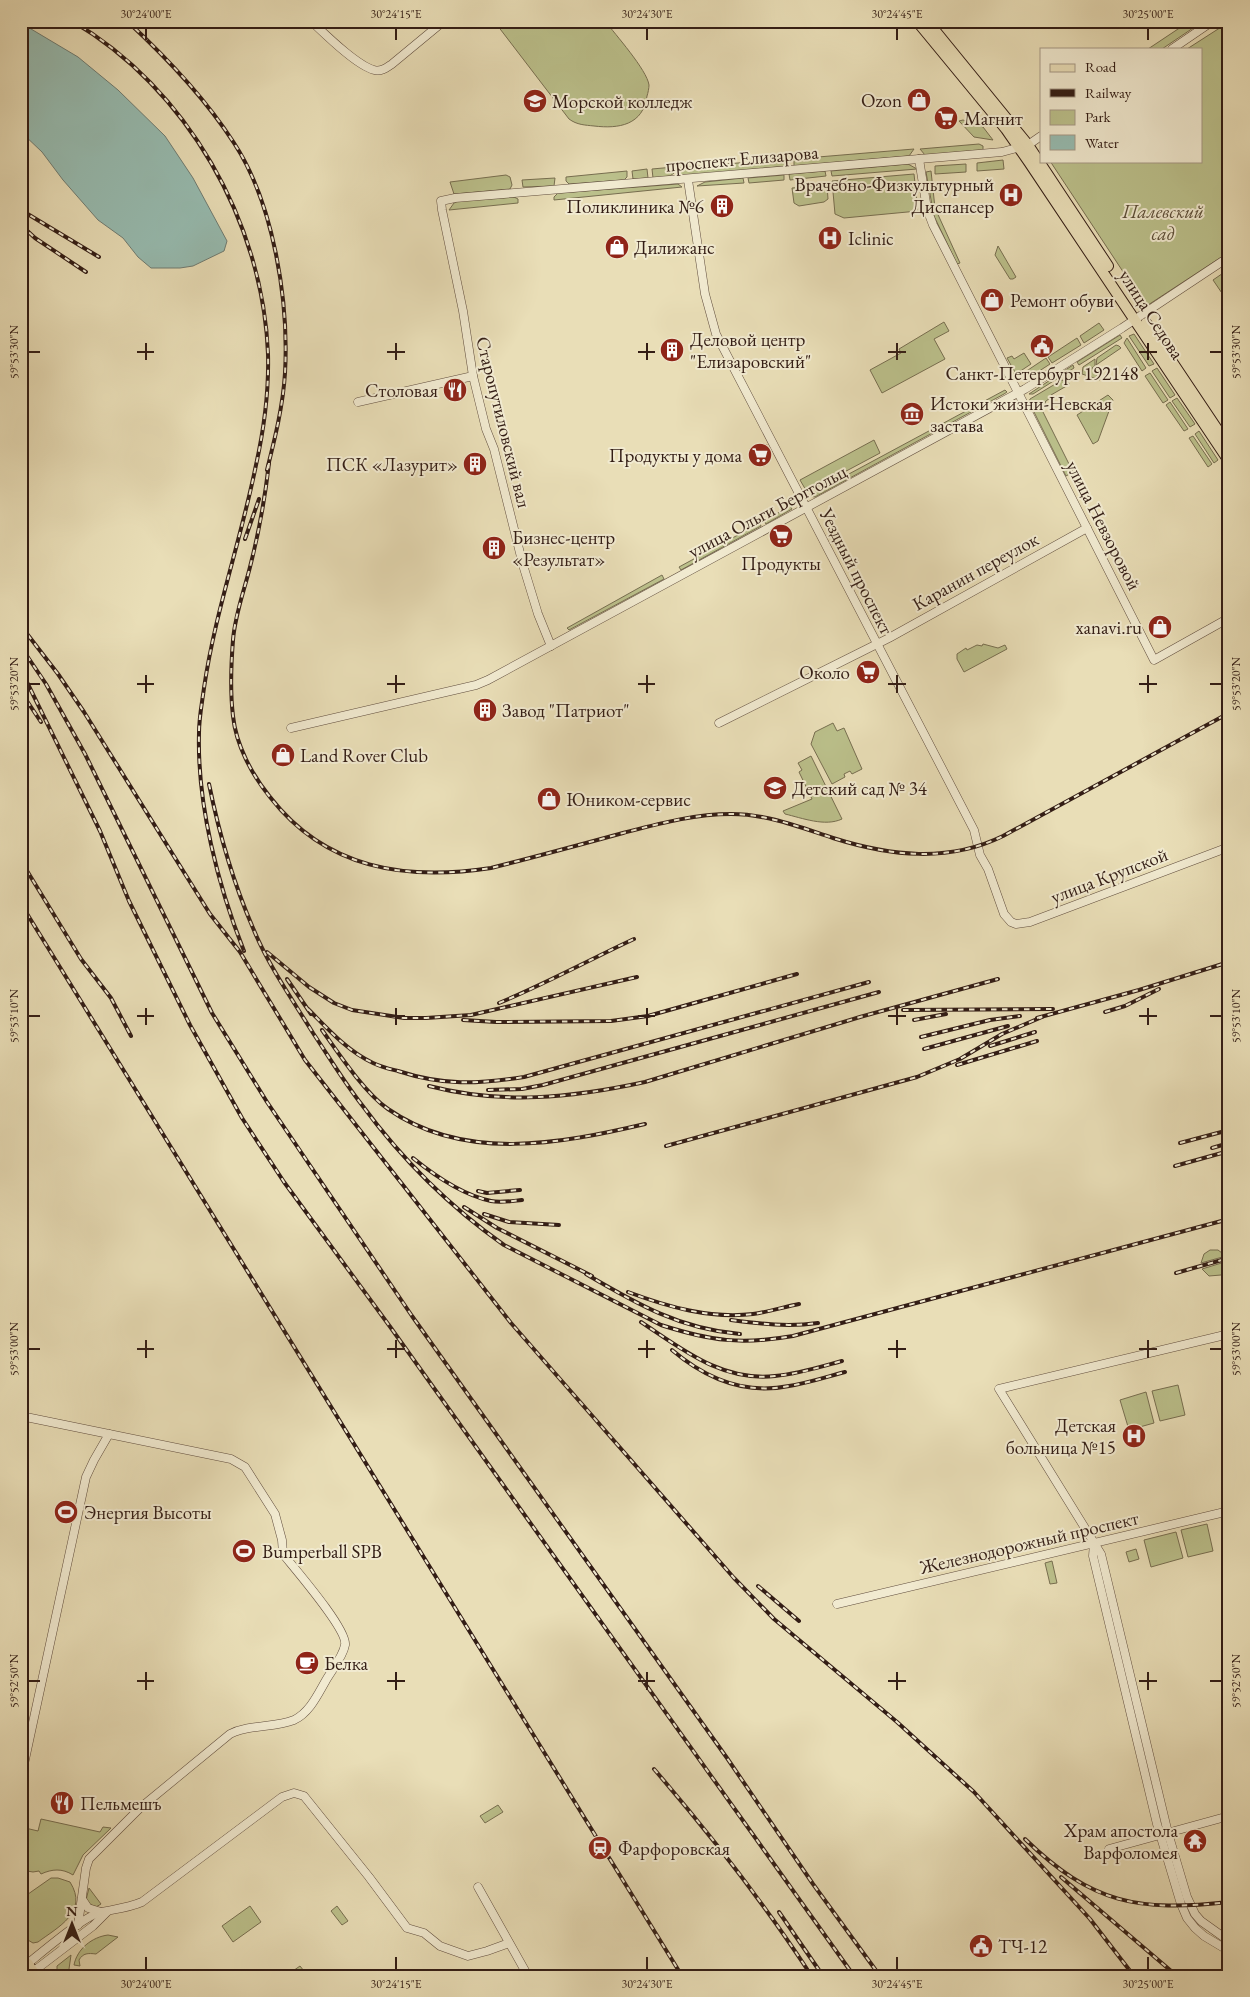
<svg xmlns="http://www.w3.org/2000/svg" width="1250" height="1997" font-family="'EB Garamond',serif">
  <rect width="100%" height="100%" fill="#e9deb7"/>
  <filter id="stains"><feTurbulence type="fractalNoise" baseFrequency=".004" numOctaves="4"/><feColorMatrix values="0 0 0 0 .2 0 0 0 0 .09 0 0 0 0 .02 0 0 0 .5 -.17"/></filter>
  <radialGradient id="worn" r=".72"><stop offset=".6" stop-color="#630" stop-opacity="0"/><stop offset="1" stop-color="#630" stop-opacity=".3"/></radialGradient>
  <g fill="#bbc08b" stroke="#776e50">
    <path d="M494 21H605C615 34 647 70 649 85 649 88 648 93 647 96 643 125 619 129 594 126 585 125 577 125 569 119Z"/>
    <polygon points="1190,21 1193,21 1196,26 1162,49 1148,49"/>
    <polygon points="1229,22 1229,252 1148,305 1145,305 1050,161 1201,161 1201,49 1187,49"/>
    <polygon points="963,120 983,127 993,140 974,137 959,121"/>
    <polygon points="979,144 983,146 983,150 925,155 920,149"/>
    <polygon points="914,149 909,156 794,166 794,159"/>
    <polygon points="787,159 788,166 683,176 679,174 677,168"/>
    <polygon points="1003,160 1004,169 977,171 977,163"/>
    <polygon points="908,164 917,169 832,176 831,171"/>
    <polygon points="966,164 966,172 935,174 935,166"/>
    <polygon points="674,167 674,173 670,176 653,178 652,169"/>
    <polygon points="647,169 648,178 633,179 632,171"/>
    <polygon points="627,171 627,177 624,180 569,184 566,181 566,177"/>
    <polygon points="825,171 826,176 790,180 789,174"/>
    <polygon points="931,171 935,208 960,263 957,264 934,216 926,172"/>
    <polygon points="914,174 918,211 844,218 835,214 832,181"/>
    <polygon points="506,175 510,177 512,185 510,189 454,194 450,182"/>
    <polygon points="784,175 784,180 749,183 748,178"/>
    <polygon points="555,178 554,186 523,187 522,180"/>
    <polygon points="743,178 744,183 697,186 705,182"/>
    <polygon points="678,184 682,187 554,200 554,197 558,193"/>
    <polygon points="827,185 828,199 824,202 799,206 794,203 792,188"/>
    <polygon points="514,197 518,199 518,203 449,210 454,203 458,201"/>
    <polygon points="998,246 1016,277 1013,279 1010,279 995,255"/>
    <polygon points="1229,269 1229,275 1225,277 1229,283 1228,302 1213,280"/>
    <polygon points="944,322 949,331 934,339 945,359 882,393 870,370 901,353 899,349"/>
    <polygon points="1099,323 1104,330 1084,343 1080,336"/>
    <polygon points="1134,334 1154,364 1149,366 1129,336"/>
    <polygon points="1120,335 1122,338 1079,365 1077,362"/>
    <polygon points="1077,338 1081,345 1052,363 1048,357"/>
    <polygon points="1127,338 1146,368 1142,371 1124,343"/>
    <polygon points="1116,345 1119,346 1121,348 1096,365 1097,358"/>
    <polygon points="1024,353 1031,364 1016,374 1007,358 1012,356 1014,359"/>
    <polygon points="1046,358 1050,364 1027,379 1019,376"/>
    <polygon points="1095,359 1095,366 1092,368 1100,380 1082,374 1083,367"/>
    <polygon points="1073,365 1074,368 1033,394 1029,394"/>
    <polygon points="1157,368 1175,395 1170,398 1152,371"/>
    <polygon points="1150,373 1168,400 1163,403 1145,376"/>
    <polygon points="1062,380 1070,384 1051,395 1051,397 1045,402 1046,404 1041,408 1073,472 1066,476 1029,402 1030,399"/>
    <polygon points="1005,390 1007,392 1004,394 815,497 808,496"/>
    <polygon points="1108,395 1113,400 1098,441 1093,444 1077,415"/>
    <polygon points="1177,398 1195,424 1190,427 1172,401"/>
    <polygon points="1170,402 1188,429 1184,431 1166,405"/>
    <polygon points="1199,431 1218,460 1214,463 1195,434"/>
    <polygon points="1193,436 1212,464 1208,467 1189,438"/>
    <polygon points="874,440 880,453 807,492 800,480"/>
    <polygon points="790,506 792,509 766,524 764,521"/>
    <polygon points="760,523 761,526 681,570 679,567"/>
    <polygon points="662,575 664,579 569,630 567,628"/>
    <polygon points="983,644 998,648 1005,645 1007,649 964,672 957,659 957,654 966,648 967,650 977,645 982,646"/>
    <polygon points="833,723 837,731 844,728 862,769 852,774 850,771 844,774 845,777 832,784 811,744 815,732"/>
    <path d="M811 756 842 819C825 827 802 818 785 814L783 811 812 799 799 772 802 770 798 763Z"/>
    <polygon points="1210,1250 1218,1250 1226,1256 1201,1263 1204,1254"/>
    <polygon points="1228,1261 1225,1270 1221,1275 1209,1276 1202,1269"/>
    <polygon points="1178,1385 1185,1415 1160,1421 1152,1391"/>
    <polygon points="1146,1392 1154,1423 1129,1430 1120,1400"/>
    <polygon points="1207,1524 1213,1551 1188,1557 1181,1530"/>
    <polygon points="1176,1532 1183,1558 1151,1567 1144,1540"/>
    <polygon points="1136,1549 1139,1559 1129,1562 1126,1552"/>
    <polygon points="1052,1561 1057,1583 1050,1584 1045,1563"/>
    <polygon points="498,1805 503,1812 485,1823 480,1816"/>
    <path d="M41 1819 100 1832 103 1827 111 1828 83 1855 73 1875C62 1868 52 1869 41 1874L39 1871 33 1872 21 1870V1827L38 1831Z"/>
    <path d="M51 1878H58L70 1882C89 1912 58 1927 38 1942L33 1943 21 1936V1899Z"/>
    <polygon points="89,1888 101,1904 96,1907 89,1904 86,1900"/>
    <polygon points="250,1906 261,1922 233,1942 222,1926"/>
    <polygon points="337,1906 348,1921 342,1925 331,1911"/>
    <path d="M108 1935 118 1937 96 1954C88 1953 83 1953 79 1960L80 1966 74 1965C77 1949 92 1937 108 1935Z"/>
    <polygon points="71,1955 68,1976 57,1976 57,1966"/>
    <polygon points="300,1966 308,1976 292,1976 290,1973"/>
  </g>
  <polygon fill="#97bcb1" stroke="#6f7c73" points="21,23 78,57 118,90 165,136 193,178 227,241 224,251 193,266 180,268 151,268 138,257 123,238 98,220 63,180 42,152 21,132"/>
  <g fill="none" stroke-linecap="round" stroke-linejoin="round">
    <g stroke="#604d3e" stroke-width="9">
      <g id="minor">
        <path d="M311 21C325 34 356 65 374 70 381 72 386 68 392 64L444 21"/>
        <polyline points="1172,49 1213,21"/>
        <polyline points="919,159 927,209 933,225 1154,660 1229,618"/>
        <polyline points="688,180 705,294 716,334 974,830 980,855 988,869 1004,914 1011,922 1016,924 1030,922 1229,847"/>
        <polyline points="358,402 473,376"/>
        <polyline points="551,646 538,614 523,565 494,449 486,429 473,376 463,311 442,210 441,201 455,198 1002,152 1028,145 1041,136"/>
        <polyline points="719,723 889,638 1087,528"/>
        <polyline points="291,728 476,685 488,680 1025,389 1122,328 1229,257"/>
        <polyline points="1229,1334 999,1389 1101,1554 1168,1833 1187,1897 1195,1914 1201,1921 1229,1941"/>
        <path d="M21 1416 231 1459 245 1467 275 1514 282 1540 283 1554C295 1569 348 1630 345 1645 343 1657 331 1671 325 1682 317 1696 309 1713 294 1720 274 1728 250 1724 230 1734L140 1808 89 1859 86 1868 78 1925"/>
        <polyline points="1094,1543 1093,1556 1157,1824 1181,1904 1187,1918 1195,1928 1204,1936 1229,1951"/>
        <polyline points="837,1604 1229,1511"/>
        <polyline points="21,1778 86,1477 94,1460 109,1434"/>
        <polyline points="1109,1849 1229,1816"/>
        <polyline points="478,1887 528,1976"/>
        <polyline points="82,1899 88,1908 101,1912"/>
        <path d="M21 1969C39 1955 82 1917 101 1912 115 1909 128 1908 142 1902L282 1797 294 1793 304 1796 369 1877 407 1928 424 1933 440 1946 468 1956 487 1951 509 1943"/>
        <polyline points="34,1971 93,1926 107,1912"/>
      </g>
    </g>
    <g stroke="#331d15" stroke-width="12">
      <g id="major">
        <polyline points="917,21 1006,129 1029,162 1229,461"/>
        <polyline points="927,21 1028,145 1108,266"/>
        <polyline points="1146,323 1229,447"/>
        <polyline points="21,1959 28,1964 36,1976"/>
      </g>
    </g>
    <use href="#minor" stroke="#f1ead0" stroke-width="8"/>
    <use href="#major" stroke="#e9deb7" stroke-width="10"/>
    <g stroke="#331d15" stroke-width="4">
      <g id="rail">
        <path d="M72 21C187 88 263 222 268 354 269 391 264 429 256 465 241 540 215 612 204 688 202 703 199 718 199 733 197 804 218 886 244 951"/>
        <path d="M127 21C167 58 205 98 234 143 274 204 289 302 285 373 283 406 275 438 267 470"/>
        <polyline points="21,210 99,257"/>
        <polyline points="21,225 35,238 86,272"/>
        <path d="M269 463C265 498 259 532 250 567 244 591 235 615 233 640 231 665 230 691 233 716 236 745 252 775 270 797 326 869 405 881 491 868 535 857 579 845 623 833 658 824 694 814 731 814 767 814 799 827 833 838 890 856 948 863 1003 836L1229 713"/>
        <polyline points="245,539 259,499"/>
        <polyline points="21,626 58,674 84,712 210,914 240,952 305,1060 511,1323 734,1578 774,1619 897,1722 974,1792 1090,1919 1134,1976"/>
        <polyline points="21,647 46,684 85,754 212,1013 267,1102 412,1316 727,1758 813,1884 880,1976"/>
        <polyline points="21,670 100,831 129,901 190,1025 242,1118 284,1182 391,1328 854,1976"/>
        <polyline points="21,692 41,722"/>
        <path d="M209 784C219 833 233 882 253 928 268 965 292 999 313 1033 329 1057 344 1082 362 1105 401 1158 450 1207 504 1245L661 1325C711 1341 741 1345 793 1336L1229 1219"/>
        <polyline points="21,846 24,857"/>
        <polyline points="21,861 81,959 111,998 131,1036"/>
        <polyline points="21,904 682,1976"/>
        <polyline points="267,952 309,987 334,1003 352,1010 404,1018 426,1018 471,1015 637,977"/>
        <polyline points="287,979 311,1014"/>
        <path d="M499 1003C545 984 589 960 634 939"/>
        <path d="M308 1009C327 1028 347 1051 373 1063 381 1067 390 1069 398 1071 444 1086 477 1084 524 1077L869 982"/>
        <polyline points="903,1010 1053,1009"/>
        <polyline points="1105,1012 1125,1006 1159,989"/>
        <polyline points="1037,1018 1139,990 1229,962"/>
        <polyline points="463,1020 496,1022 611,1021 648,1016 797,974"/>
        <polyline points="914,1020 946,1014"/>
        <path d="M322 1030C339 1054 364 1092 388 1109 464 1162 560 1144 645 1124"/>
        <polyline points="921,1037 990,1020 1020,1016"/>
        <polyline points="990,1046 1035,1032"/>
        <polyline points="924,1049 1008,1026"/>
        <polyline points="957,1065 1037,1041"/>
        <path d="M429 1086C503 1105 571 1098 645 1082L860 1017 998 979"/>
        <polyline points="488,1090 522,1089 543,1085 879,992"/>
        <polyline points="1180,1143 1229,1130"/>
        <polyline points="666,1146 917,1077 960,1059 1002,1034 1042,1017"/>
        <polyline points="1212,1148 1229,1143"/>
        <path d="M413 1158C435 1176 463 1195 491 1201 501 1203 512 1201 522 1200"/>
        <polyline points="1175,1166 1229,1151"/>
        <polyline points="478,1191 487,1193 520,1190"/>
        <polyline points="464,1207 497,1228 592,1276"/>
        <polyline points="484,1214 509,1222 559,1225"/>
        <polyline points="1176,1273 1229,1258"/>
        <path d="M586 1274C637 1304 680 1329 740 1334"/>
        <path d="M628 1292C668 1307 710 1319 753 1314 768 1312 784 1307 799 1304"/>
        <path d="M731 1320C761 1324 788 1327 818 1323"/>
        <path d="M641 1322C682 1349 722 1382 775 1376 798 1374 820 1367 842 1361"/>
        <path d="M672 1350C705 1378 745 1395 789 1386 808 1383 826 1377 845 1372"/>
        <polyline points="758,1586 799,1621"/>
        <path d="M654 1769C709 1833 761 1899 807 1969"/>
        <path d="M1025 1839C1092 1904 1138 1912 1229 1902"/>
        <polyline points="1061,1877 1177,1976"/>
        <polyline points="779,1912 823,1976"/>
        <polyline points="1013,1971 1016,1976"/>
      </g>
    </g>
    <use href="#rail" stroke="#f1ead0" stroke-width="2" stroke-dasharray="5.5" stroke-linecap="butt"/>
  </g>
  <path fill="none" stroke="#331d15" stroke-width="2" d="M146 28V40M396 28V40M647 28V40M897 28V40M1148 28V40M146 343V360M396 343V360M647 343V360M897 343V360M1148 343V360M28 352H40M137 352H154M387 352H405M638 352H655M888 352H906M1139 352H1157M1210 352H1222M146 675V693M396 675V693M647 675V693M897 675V693M1148 675V693M28 684H40M137 684H154M387 684H405M638 684H655M888 684H906M1139 684H1157M1210 684H1222M146 1008V1025M396 1008V1025M647 1008V1025M897 1008V1025M1148 1008V1025M28 1016H40M137 1016H154M387 1016H405M638 1016H655M888 1016H906M1139 1016H1157M1210 1016H1222M146 1340V1358M396 1340V1358M647 1340V1358M897 1340V1358M1148 1340V1358M28 1349H40M137 1349H154M387 1349H405M638 1349H655M888 1349H906M1139 1349H1157M1210 1349H1222M146 1672V1690M396 1672V1690M647 1672V1690M897 1672V1690M1148 1672V1690M28 1681H40M137 1681H154M387 1681H405M638 1681H655M888 1681H906M1139 1681H1157M1210 1681H1222M146 1957V1970M396 1957V1970M647 1957V1970M897 1957V1970M1148 1957V1970"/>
  <defs>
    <g id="shop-disc" transform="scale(1.25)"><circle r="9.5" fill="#8f2418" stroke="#f1ead0"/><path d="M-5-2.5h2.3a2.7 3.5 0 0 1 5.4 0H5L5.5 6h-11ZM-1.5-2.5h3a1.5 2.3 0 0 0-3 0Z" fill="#fff"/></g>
    <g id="university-disc" transform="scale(1.25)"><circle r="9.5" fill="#8f2418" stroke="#f1ead0"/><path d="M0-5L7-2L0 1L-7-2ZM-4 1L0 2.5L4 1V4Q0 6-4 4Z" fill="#fff"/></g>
    <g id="supermarket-disc" transform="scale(1.25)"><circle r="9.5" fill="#8f2418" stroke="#f1ead0"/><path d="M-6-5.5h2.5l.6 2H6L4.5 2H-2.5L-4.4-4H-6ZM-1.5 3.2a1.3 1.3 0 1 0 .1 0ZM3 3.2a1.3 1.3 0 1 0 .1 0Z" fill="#fff"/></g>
    <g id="hospital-disc" transform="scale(1.25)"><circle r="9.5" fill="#8f2418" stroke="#f1ead0"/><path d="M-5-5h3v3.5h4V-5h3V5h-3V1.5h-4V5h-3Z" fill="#fff"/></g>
    <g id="building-disc" transform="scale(1.25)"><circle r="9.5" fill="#8f2418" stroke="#f1ead0"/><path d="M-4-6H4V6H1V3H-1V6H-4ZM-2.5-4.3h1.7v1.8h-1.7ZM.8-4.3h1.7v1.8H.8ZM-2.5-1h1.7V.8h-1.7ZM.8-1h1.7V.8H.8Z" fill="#fff"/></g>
    <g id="civic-disc" transform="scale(1.25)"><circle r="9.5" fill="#8f2418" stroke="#f1ead0"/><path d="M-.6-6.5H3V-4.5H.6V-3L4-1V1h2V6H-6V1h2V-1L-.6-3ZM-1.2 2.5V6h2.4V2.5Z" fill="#fff"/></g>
    <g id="restaurant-disc" transform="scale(1.25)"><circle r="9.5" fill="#8f2418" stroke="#f1ead0"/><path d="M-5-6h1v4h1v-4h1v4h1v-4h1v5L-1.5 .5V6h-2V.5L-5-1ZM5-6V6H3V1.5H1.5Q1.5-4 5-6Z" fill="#fff"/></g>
    <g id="museum-disc" transform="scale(1.25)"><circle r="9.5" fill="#8f2418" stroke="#f1ead0"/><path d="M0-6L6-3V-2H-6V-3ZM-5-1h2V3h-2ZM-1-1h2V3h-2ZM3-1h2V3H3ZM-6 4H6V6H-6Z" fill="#fff"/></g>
    <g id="school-disc" transform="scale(1.25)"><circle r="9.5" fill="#8f2418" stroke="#f1ead0"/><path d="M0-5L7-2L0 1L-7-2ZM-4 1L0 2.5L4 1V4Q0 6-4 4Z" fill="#fff"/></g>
    <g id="stadium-disc" transform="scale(1.25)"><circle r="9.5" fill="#8f2418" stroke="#f1ead0"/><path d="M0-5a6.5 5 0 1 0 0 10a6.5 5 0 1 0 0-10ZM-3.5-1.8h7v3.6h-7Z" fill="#fff"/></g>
    <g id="cafe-disc" transform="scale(1.25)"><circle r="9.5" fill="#8f2418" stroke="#f1ead0"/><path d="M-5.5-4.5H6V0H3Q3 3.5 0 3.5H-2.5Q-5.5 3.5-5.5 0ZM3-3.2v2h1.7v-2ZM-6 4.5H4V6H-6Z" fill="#fff"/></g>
    <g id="temple-disc" transform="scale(1.25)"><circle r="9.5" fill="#8f2418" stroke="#f1ead0"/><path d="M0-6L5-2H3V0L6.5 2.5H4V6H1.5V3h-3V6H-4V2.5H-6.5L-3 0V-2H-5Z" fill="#fff"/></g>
    <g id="station-disc" transform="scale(1.25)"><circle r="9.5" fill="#8f2418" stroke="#f1ead0"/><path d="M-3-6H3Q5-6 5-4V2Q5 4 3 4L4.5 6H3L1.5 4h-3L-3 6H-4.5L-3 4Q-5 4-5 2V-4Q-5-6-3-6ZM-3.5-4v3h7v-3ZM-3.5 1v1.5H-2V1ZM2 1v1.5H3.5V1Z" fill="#fff"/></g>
  </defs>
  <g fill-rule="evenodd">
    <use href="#shop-disc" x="919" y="100"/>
    <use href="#university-disc" x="535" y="101"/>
    <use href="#supermarket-disc" x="946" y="118"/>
    <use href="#hospital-disc" x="1011" y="195"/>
    <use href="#building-disc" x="722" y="206"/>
    <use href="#hospital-disc" x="830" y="238"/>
    <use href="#shop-disc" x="617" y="247"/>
    <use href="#shop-disc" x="992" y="300"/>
    <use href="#civic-disc" x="1042" y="346"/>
    <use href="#building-disc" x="672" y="350"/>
    <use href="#restaurant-disc" x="455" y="390"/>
    <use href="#museum-disc" x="912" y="414"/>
    <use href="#supermarket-disc" x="760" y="455"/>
    <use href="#building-disc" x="475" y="464"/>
    <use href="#supermarket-disc" x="781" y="536"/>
    <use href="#building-disc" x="494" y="548"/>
    <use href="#shop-disc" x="1160" y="627"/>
    <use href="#supermarket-disc" x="868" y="672"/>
    <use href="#building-disc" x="485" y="710"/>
    <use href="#shop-disc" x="283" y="755"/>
    <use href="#school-disc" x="775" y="788"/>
    <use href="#shop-disc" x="549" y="799"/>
    <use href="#hospital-disc" x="1134" y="1436"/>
    <use href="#stadium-disc" x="66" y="1512"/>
    <use href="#stadium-disc" x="244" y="1551"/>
    <use href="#cafe-disc" x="307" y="1663"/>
    <use href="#restaurant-disc" x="62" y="1803"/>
    <use href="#temple-disc" x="1195" y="1841"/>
    <use href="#station-disc" x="600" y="1848"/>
    <use href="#civic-disc" x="981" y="1946"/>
  </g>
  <g text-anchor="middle" stroke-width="4" stroke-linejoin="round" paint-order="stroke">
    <g font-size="19" fill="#331d15" stroke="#f1ead0" text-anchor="start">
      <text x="902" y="107" text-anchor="end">Ozon</text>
      <text x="552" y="108">Морской колледж</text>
      <text x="964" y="125">Магнит</text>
      <text x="994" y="191" text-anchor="end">Врачебно-Физкультурный<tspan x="994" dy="22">Диспансер</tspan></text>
      <text x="704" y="213" text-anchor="end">Поликлиника №6</text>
      <text x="848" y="245">Iclinic</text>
      <text x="634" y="254">Дилижанс</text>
      <text x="1010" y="307">Ремонт обуви</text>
      <text x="690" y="346">Деловой центр<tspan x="690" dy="22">"Елизаровский"</tspan></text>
      <text x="1042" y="380" text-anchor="middle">Санкт-Петербург 192148</text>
      <text x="438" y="397" text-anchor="end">Столовая</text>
      <text x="930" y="410">Истоки жизни-Невская<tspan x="930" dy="22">застава</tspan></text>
      <text x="742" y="462" text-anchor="end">Продукты у дома</text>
      <text x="458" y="471" text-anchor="end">ПСК «Лазурит»</text>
      <text x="512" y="544">Бизнес-центр<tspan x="512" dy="22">«Результат»</tspan></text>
      <text x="781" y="570" text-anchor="middle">Продукты</text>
      <text x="1142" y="634" text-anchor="end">xanavi.ru</text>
      <text x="850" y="679" text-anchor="end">Около</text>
      <text x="502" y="717">Завод "Патриот"</text>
      <text x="300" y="762">Land Rover Club</text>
      <text x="792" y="795">Детский сад № 34</text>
      <text x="566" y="806">Юником-сервис</text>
      <text x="1116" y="1432" text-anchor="end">Детская<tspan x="1116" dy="22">больница №15</tspan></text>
      <text x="84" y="1519">Энергия Высоты</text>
      <text x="262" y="1558">Bumperball SPB</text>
      <text x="324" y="1670">Белка</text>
      <text x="80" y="1810">Пельмешъ</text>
      <text x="1178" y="1837" text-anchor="end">Храм апостола<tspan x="1178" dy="22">Варфоломея</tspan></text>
      <text x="618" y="1855">Фарфоровская</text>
      <text x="998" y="1953">ТЧ-12</text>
    </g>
    <g font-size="19" fill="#331d15" stroke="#f1ead0">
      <text transform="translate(742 158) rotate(-5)" y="7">проспект Елизарова</text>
      <text transform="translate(1152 314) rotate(57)" y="7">улица Седова</text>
      <text transform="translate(504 422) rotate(76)" y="7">Старопутиловский вал</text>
      <text transform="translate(767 511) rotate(-28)" y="7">улица Ольги Берггольц</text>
      <text transform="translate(1104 525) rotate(63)" y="7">улица Невзоровой</text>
      <text transform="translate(857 571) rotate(63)" y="7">Уездный проспект</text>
      <text transform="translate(975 571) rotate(-29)" y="7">Каранин переулок</text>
      <text transform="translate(1109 875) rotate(-21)" y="7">улица Крупской</text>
      <text transform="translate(1029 1542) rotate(-13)" y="7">Железнодорожный проспект</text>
    </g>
    <g font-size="19" font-style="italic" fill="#5c4e38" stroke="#f1ead0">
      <text x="1163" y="218">Палевский<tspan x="1163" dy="22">сад</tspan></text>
    </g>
  </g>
  <rect width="1250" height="1997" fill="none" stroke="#e9deb7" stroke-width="55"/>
  <rect x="1040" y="48" width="162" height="115" fill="#f1ead0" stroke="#a59885"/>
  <rect x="1050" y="64" width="25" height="8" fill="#e9deb7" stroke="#a59885"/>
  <text x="1085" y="72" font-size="15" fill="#331d15">Road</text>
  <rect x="1050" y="89" width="25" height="8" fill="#331d15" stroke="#a59885"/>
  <text x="1085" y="98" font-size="15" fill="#331d15">Railway</text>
  <rect x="1050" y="110" width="25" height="15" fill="#bbc08b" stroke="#a59885"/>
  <text x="1085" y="122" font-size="15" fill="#331d15">Park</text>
  <rect x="1050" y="135" width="25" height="15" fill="#97bcb1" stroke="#a59885"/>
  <text x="1085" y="148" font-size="15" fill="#331d15">Water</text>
  <g transform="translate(72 1924)" stroke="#f1ead0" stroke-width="4" paint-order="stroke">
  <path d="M0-4L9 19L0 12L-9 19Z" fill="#331d15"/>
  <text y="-8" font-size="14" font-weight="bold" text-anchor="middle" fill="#331d15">N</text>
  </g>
  <rect x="28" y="28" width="1194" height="1942" fill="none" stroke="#331d15" stroke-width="2"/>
  <g font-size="12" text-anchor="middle" fill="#331d15">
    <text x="146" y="18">30°24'00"E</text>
    <text x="396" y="18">30°24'15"E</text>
    <text x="647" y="18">30°24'30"E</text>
    <text x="897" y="18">30°24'45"E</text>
    <text x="1148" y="18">30°25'00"E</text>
    <text transform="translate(14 352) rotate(-90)" y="4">59°53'30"N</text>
    <text transform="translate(1236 352) rotate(-90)" y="4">59°53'30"N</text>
    <text transform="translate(14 684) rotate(-90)" y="4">59°53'20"N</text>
    <text transform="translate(1236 684) rotate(-90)" y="4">59°53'20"N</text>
    <text transform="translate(14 1016) rotate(-90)" y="4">59°53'10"N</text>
    <text transform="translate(1236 1016) rotate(-90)" y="4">59°53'10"N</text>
    <text transform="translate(14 1349) rotate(-90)" y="4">59°53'00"N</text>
    <text transform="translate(1236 1349) rotate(-90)" y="4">59°53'00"N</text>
    <text transform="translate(14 1681) rotate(-90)" y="4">59°52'50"N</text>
    <text transform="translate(1236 1681) rotate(-90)" y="4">59°52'50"N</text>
    <text x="146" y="1988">30°24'00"E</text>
    <text x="396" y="1988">30°24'15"E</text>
    <text x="647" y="1988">30°24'30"E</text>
    <text x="897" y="1988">30°24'45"E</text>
    <text x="1148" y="1988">30°25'00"E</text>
  </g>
  <rect width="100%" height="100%" filter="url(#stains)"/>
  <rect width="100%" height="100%" fill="url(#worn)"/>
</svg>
